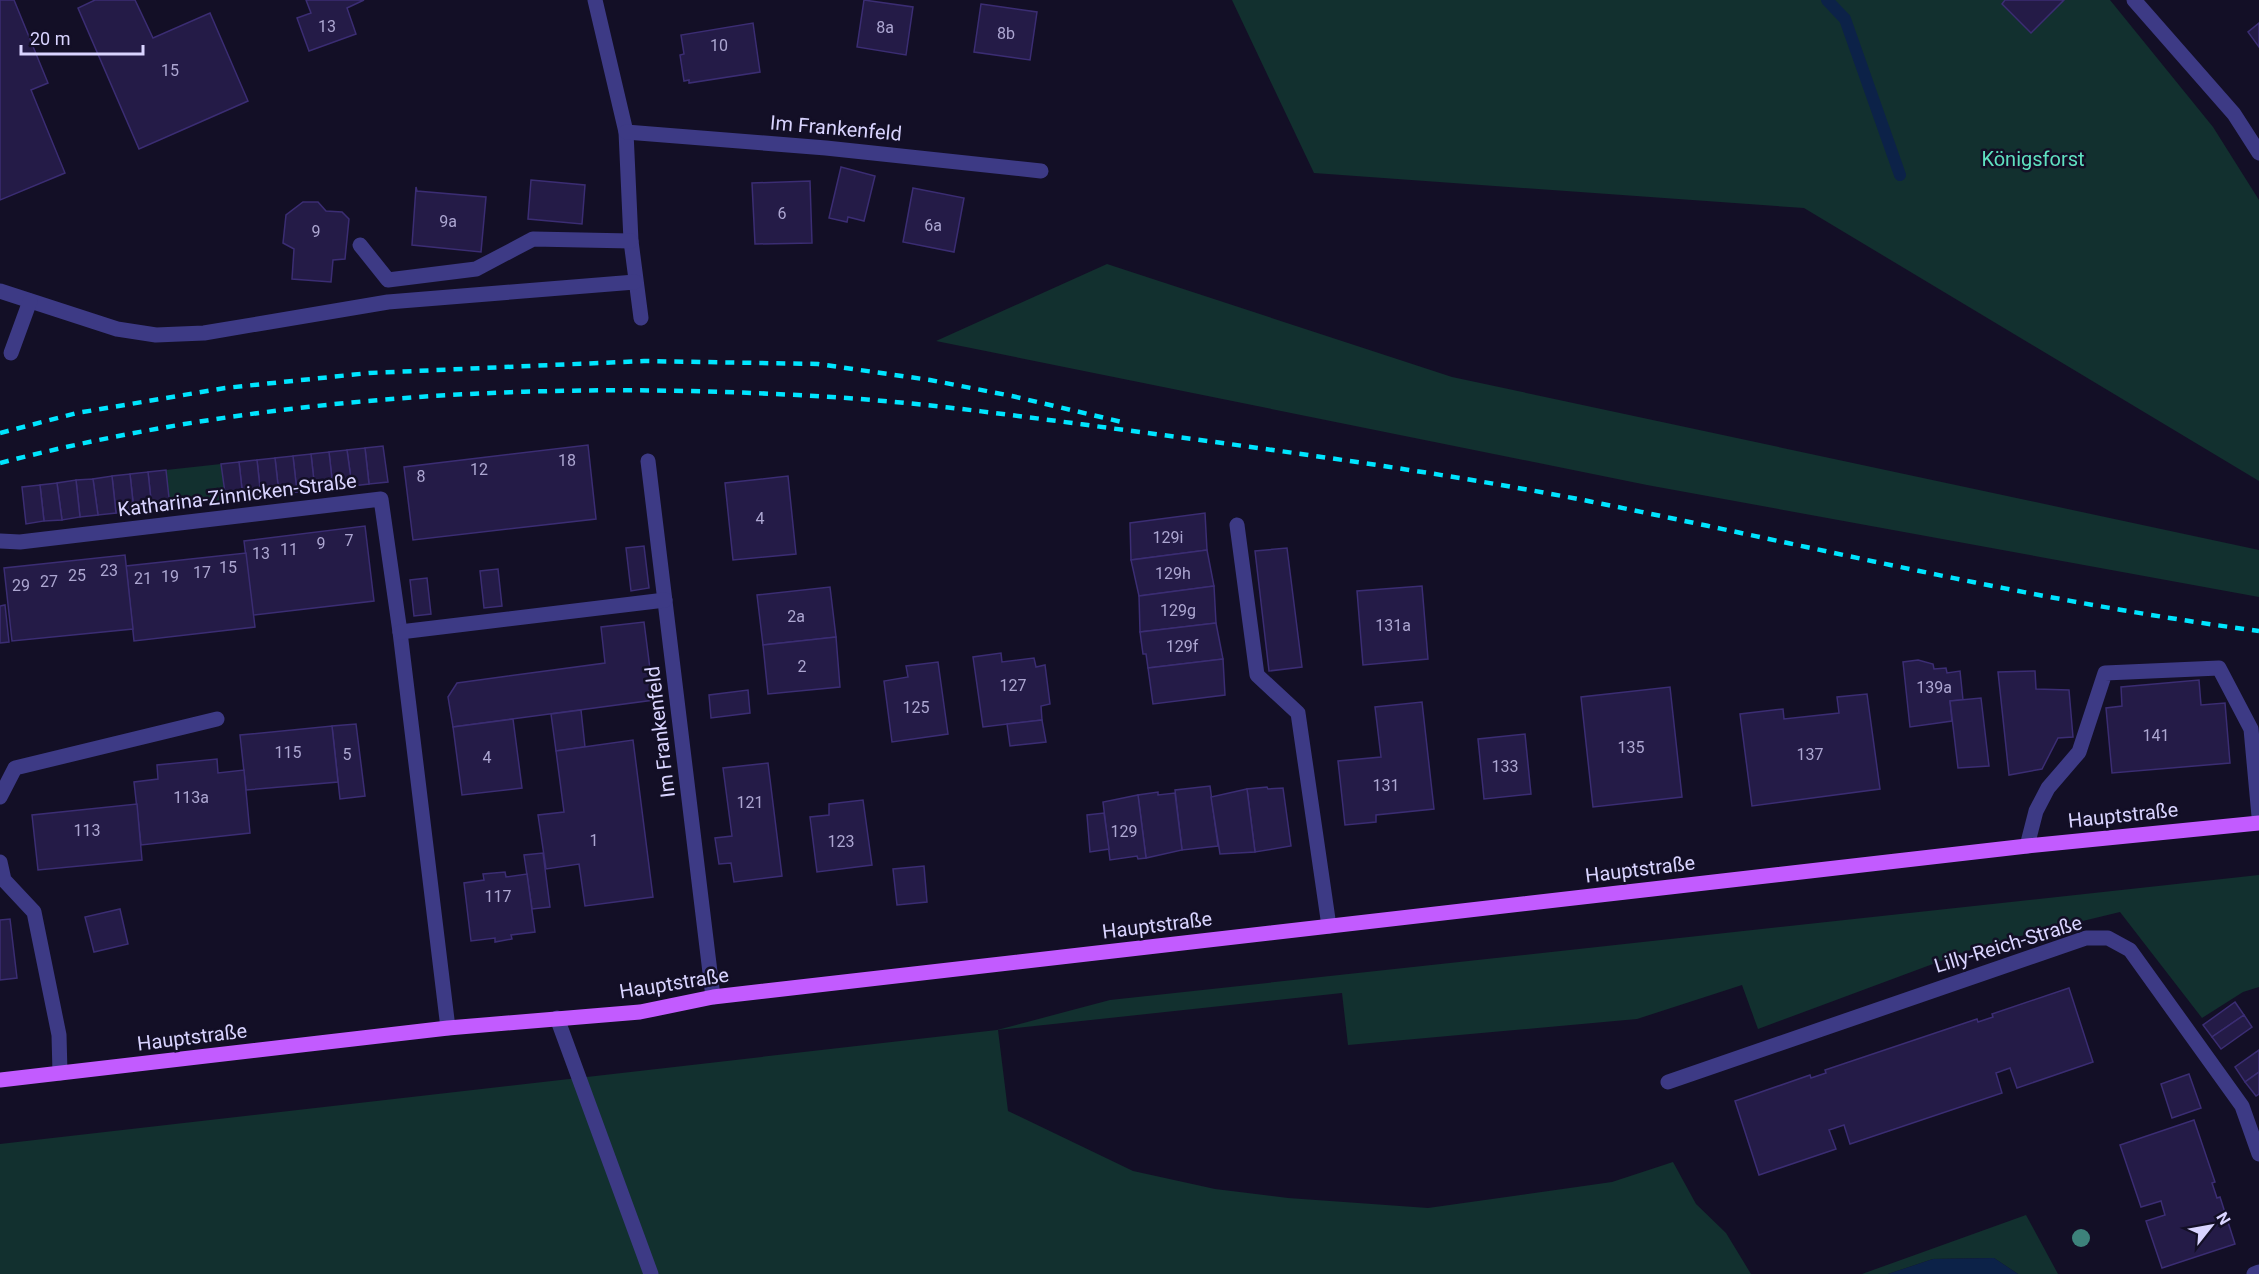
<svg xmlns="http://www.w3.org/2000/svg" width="2259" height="1274" font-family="Roboto,sans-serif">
  <rect width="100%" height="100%" fill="#130f26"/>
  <g fill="#12302f">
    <polygon points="1232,0 2110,0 2213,127 2259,200 2259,481 1804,208 1314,173"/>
    <polygon points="1107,264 1452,377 2259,550 2259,597 1647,485 936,341"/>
    <polygon points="221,464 226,500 170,507 166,470"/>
    <polygon points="2259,875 2259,987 2243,992 2202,1018 2120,912 1984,945 1758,1029 1742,985 1637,1019 1348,1045 1342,993 998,1030 1008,1111 1133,1171 1215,1189 1288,1198 1428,1208 1612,1182 1673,1162 1696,1204 1726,1233 1751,1274 0,1274 0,1144 997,1030 1110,1000"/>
    <polygon points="2026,1215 2058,1274 2018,1274 1994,1258 1933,1259 1888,1274 1862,1274"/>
  </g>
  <polygon fill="#0c2248" points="1994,1258 2018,1274 1888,1274 1933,1259"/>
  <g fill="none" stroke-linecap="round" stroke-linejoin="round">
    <polyline stroke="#0c2248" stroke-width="12" points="1827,0 1845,19 1900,175"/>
  </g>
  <g fill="#241b47" stroke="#3b2d73" stroke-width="1.5">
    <polygon points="0,0 14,0 48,83 31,90 65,173 0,200"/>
    <polygon points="95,0 135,0 153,38 210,13 248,101 139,149 78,8"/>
    <polygon points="306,0 364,0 347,8 356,34 309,51 297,18 311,13"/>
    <polygon points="864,0 913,7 906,55 857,47"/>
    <polygon points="2005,0 2064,0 2031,33 2002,4"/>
    <polygon points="981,4 1037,12 1030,60 974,52"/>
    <polygon points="753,23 760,72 689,83 689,80 684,81 680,55 684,54 681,35"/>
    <polygon points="2259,23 2259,47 2248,32"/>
    <polygon points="841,167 875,176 864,221 848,217 847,222 829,218"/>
    <polygon points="531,180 585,185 582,224 528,219"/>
    <polygon points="810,181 812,243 755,244 752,183"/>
    <polygon points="416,187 417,191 486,197 481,252 412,245"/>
    <polygon points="913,188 964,198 954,252 903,242"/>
    <polygon points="303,202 318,202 326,211 342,212 349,219 345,259 333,260 331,282 292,279 294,249 283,243 286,215"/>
    <polygon points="588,445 596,519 413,540 404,467"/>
    <polygon points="383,446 388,482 369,484 365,448"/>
    <polygon points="365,448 369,484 352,486 347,450"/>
    <polygon points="347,450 352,486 333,488 329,452"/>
    <polygon points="329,452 333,488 315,490 311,454"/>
    <polygon points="311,454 315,490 297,492 293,456"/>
    <polygon points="293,456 297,492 279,494 275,458"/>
    <polygon points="275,458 279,494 261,497 257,460"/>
    <polygon points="257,460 261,497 243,498 239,462"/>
    <polygon points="239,462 243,498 226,500 221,464"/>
    <polygon points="166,470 170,507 152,509 148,472"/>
    <polygon points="148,472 152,509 134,511 130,474"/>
    <polygon points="130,474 134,511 116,513 112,476"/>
    <polygon points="112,476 116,513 98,515 93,479"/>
    <polygon points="788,476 796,554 733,560 725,483"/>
    <polygon points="93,479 98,515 80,517 76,480"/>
    <polygon points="76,480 80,517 62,520 57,483"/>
    <polygon points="57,483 62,520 44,521 40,485"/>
    <polygon points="40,485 44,521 26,524 22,487"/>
    <polygon points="1205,513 1207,550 1131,560 1130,523"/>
    <polygon points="365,526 374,601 253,615 244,541"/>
    <polygon points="644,546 649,588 631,591 626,548"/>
    <polygon points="1287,548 1302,667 1269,671 1255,551"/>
    <polygon points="1207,550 1214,586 1139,596 1131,560"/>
    <polygon points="246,553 255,627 134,641 126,566"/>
    <polygon points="125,555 133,629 12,641 4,568"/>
    <polygon points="498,569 502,606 484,608 480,571"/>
    <polygon points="427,578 431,614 414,616 410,580"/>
    <polygon points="1214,586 1216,623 1140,632 1139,596"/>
    <polygon points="1422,586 1428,659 1363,665 1357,591"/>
    <polygon points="830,587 836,637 763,645 757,595"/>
    <polygon points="5,605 9,642 0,643 0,606"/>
    <polygon points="644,622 654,700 453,727 448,697 457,683 605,663 601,627"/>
    <polygon points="1216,623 1223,659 1148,668 1146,654 1143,654 1140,632"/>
    <polygon points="836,637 840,687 768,694 763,645"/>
    <polygon points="1001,653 1002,662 1034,658 1036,667 1045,665 1050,704 1041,706 1042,720 983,727 973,657"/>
    <polygon points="1223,659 1225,695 1153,704 1148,668"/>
    <polygon points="1918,660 1933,664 1934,669 1946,668 1947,673 1960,671 1963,700 1950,701 1952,721 1910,727 1903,662"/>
    <polygon points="938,662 948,734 892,742 884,681 908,677 906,666"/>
    <polygon points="2035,671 2036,689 2069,690 2073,737 2058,738 2042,769 2009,775 1998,672"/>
    <polygon points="2199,680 2201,705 2225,703 2230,763 2112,773 2106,708 2122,706 2121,687"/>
    <polygon points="1670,687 1682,797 1593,807 1581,697"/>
    <polygon points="748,690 750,713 711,718 709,695"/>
    <polygon points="1867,694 1880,789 1752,806 1740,714 1783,709 1784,719 1839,713 1837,697"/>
    <polygon points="1981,698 1989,766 1958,768 1950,701"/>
    <polygon points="1422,702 1434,809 1376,815 1376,822 1345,825 1338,761 1381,757 1375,707"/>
    <polygon points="581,710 585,747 556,751 551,714"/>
    <polygon points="513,719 522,788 462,795 453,727"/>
    <polygon points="1042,720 1046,742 1010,746 1007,724"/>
    <polygon points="356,724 365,796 340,799 332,726"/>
    <polygon points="332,726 338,782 246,790 240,735"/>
    <polygon points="1525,734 1531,794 1484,799 1478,739"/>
    <polygon points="633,740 653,897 585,906 579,864 546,869 538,815 564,812 556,751"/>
    <polygon points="217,759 218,773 244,770 250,833 141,845 134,782 158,779 157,765"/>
    <polygon points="768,763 782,876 734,882 731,863 719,864 715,838 732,836 723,768"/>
    <polygon points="1210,786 1218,846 1182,850 1175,790"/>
    <polygon points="1267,787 1268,789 1283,788 1291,846 1255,852 1247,789"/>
    <polygon points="1247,789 1255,852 1220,854 1211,797"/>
    <polygon points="1158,792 1158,795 1175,793 1182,850 1146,858 1138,795"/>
    <polygon points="1138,795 1146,858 1138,859 1137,856 1110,860 1103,802"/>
    <polygon points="863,800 872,865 817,872 810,817 829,815 829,804"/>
    <polygon points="137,804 142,860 38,870 32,815"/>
    <polygon points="1104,813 1109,849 1090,852 1087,815"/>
    <polygon points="543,853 550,907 532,909 524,855"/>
    <polygon points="924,866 927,902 897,905 893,869"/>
    <polygon points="505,872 506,877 527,874 535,932 511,935 512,939 495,942 495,938 471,941 464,883 484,880 483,874"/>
    <polygon points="120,909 128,944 94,952 85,917"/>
    <polygon points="10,919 17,978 0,980 0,920"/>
    <polygon points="2069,988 2093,1062 2017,1088 2010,1068 1996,1073 2002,1093 1850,1144 1844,1125 1829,1130 1836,1149 1759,1175 1735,1101 1810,1075 1811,1078 1826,1073 1825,1070 1977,1019 1978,1022 1993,1017 1992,1014"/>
    <polygon points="2235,1002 2244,1015 2212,1037 2203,1025"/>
    <polygon points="2244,1015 2252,1027 2221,1049 2212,1037"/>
    <polygon points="2259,1050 2259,1072 2245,1082 2235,1067"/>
    <polygon points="2259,1072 2259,1094 2256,1096 2245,1082"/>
    <polygon points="2189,1074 2201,1108 2172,1118 2161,1084"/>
    <polygon points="2194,1120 2215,1182 2212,1183 2217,1198 2220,1197 2235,1244 2162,1268 2146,1221 2165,1215 2161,1201 2141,1207 2120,1145"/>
  </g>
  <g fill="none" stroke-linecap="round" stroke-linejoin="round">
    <g stroke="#3d3a85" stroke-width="15">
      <polyline points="595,0 626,132 631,241 641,318"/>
      <polyline points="2134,0 2234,114 2259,153"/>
      <polyline points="626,132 826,148 1041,171"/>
      <polyline points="360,245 388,280 476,269 533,239 631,241"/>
      <polyline points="0,291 117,329 156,335 204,333 388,302 635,282"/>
      <polyline points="11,353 30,301"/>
      <polyline points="648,461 713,997"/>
      <polyline points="1237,525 1257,675 1298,713 1329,926"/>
      <polyline points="0,541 20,542 381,499 400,632 448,1028"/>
      <polyline points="400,632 665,600"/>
      <polyline points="0,797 15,768 217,719"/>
      <polyline points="2027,846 2036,811 2048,788 2079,752 2105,673 2219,668 2251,729 2259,816"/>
      <polyline points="0,862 4,880 34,912 59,1035 60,1073"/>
      <polyline points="557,1018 651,1274"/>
      <polyline points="1668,1082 2086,938 2108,938 2130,950 2242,1106 2259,1154"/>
      <polyline points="2254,1274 2259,1272"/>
    </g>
    <polyline stroke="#c25bff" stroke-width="15" points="0,1080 448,1028 640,1012 713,997 2027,846 2259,823"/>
    <g stroke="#00e5ff" stroke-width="4.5" stroke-dasharray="9 8" stroke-linecap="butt">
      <polyline points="0,433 77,413 225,388 369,373 644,361 818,364 930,380 1012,396 1122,422"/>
      <path d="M0 463C270 393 554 380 832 397 943 404 1053 421 1163 435 1303 454 1444 473 1583 500 1808 545 2031 601 2259 631"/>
    </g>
  </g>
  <circle fill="#3d827b" cx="2081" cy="1238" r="9"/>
  <g text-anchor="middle" stroke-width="5" stroke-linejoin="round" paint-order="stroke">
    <g font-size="16" fill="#aca6d1">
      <text x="327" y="32">13</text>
      <text x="885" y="33">8a</text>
      <text x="1006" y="39">8b</text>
      <text x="719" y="51">10</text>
      <text x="170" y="76">15</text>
      <text x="782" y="219">6</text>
      <text x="448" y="227">9a</text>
      <text x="933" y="231">6a</text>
      <text x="316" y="237">9</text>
      <text x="567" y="466">18</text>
      <text x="479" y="475">12</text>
      <text x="421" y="482">8</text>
      <text x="760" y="524">4</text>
      <text x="1168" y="543">129i</text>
      <text x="349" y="546">7</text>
      <text x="321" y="549">9</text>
      <text x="289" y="555">11</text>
      <text x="261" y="559">13</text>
      <text x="228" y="573">15</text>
      <text x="109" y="576">23</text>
      <text x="202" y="578">17</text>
      <text x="1173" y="579">129h</text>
      <text x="77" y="581">25</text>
      <text x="170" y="582">19</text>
      <text x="143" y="584">21</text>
      <text x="49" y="587">27</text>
      <text x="21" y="591">29</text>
      <text x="1178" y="616">129g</text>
      <text x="796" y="622">2a</text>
      <text x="1393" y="631">131a</text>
      <text x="1182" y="652">129f</text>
      <text x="802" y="672">2</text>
      <text x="1013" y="691">127</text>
      <text x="1934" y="693">139a</text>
      <text x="916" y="713">125</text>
      <text x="2156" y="741">141</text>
      <text x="1631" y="753">135</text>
      <text x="288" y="758">115</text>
      <text x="347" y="760">5</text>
      <text x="1810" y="760">137</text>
      <text x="487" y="763">4</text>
      <text x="1505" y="772">133</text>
      <text x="1386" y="791">131</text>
      <text x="191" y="803">113a</text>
      <text x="750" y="808">121</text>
      <text x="87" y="836">113</text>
      <text x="1124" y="837">129</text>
      <text x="594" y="846">1</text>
      <text x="841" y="847">123</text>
      <text x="498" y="902">117</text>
    </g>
    <g font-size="20" fill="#d9d4ff" stroke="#130f26">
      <text transform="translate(836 128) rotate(5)" y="7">Im Frankenfeld</text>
      <text transform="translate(237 495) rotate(-7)" y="7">Katharina-Zinnicken-Straße</text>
      <text transform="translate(660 732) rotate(-97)" y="7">Im Frankenfeld</text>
      <text transform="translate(2123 815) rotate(-6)" y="7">Hauptstraße</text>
      <text transform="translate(1640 869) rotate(-7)" y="7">Hauptstraße</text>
      <text transform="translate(1157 925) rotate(-7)" y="7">Hauptstraße</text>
      <text transform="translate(2008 944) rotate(-17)" y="7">Lilly-Reich-Straße</text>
      <text transform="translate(674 983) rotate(-9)" y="7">Hauptstraße</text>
      <text transform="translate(192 1037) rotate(-7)" y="7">Hauptstraße</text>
    </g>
    <g font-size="20" fill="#5fe0c0" stroke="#130f26">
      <text x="2033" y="166">Königsforst</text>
    </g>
  </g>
  <g transform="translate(2211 1226) rotate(59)" stroke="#130f26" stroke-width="4.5" paint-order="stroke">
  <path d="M0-4.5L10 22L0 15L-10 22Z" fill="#d9d4ff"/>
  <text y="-9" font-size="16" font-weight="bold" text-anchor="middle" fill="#d9d4ff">N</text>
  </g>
  <path d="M21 45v9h122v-9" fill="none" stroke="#d9d4ff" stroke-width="3"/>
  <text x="30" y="45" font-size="18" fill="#d9d4ff" stroke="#130f26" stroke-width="4.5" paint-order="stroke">20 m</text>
</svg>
